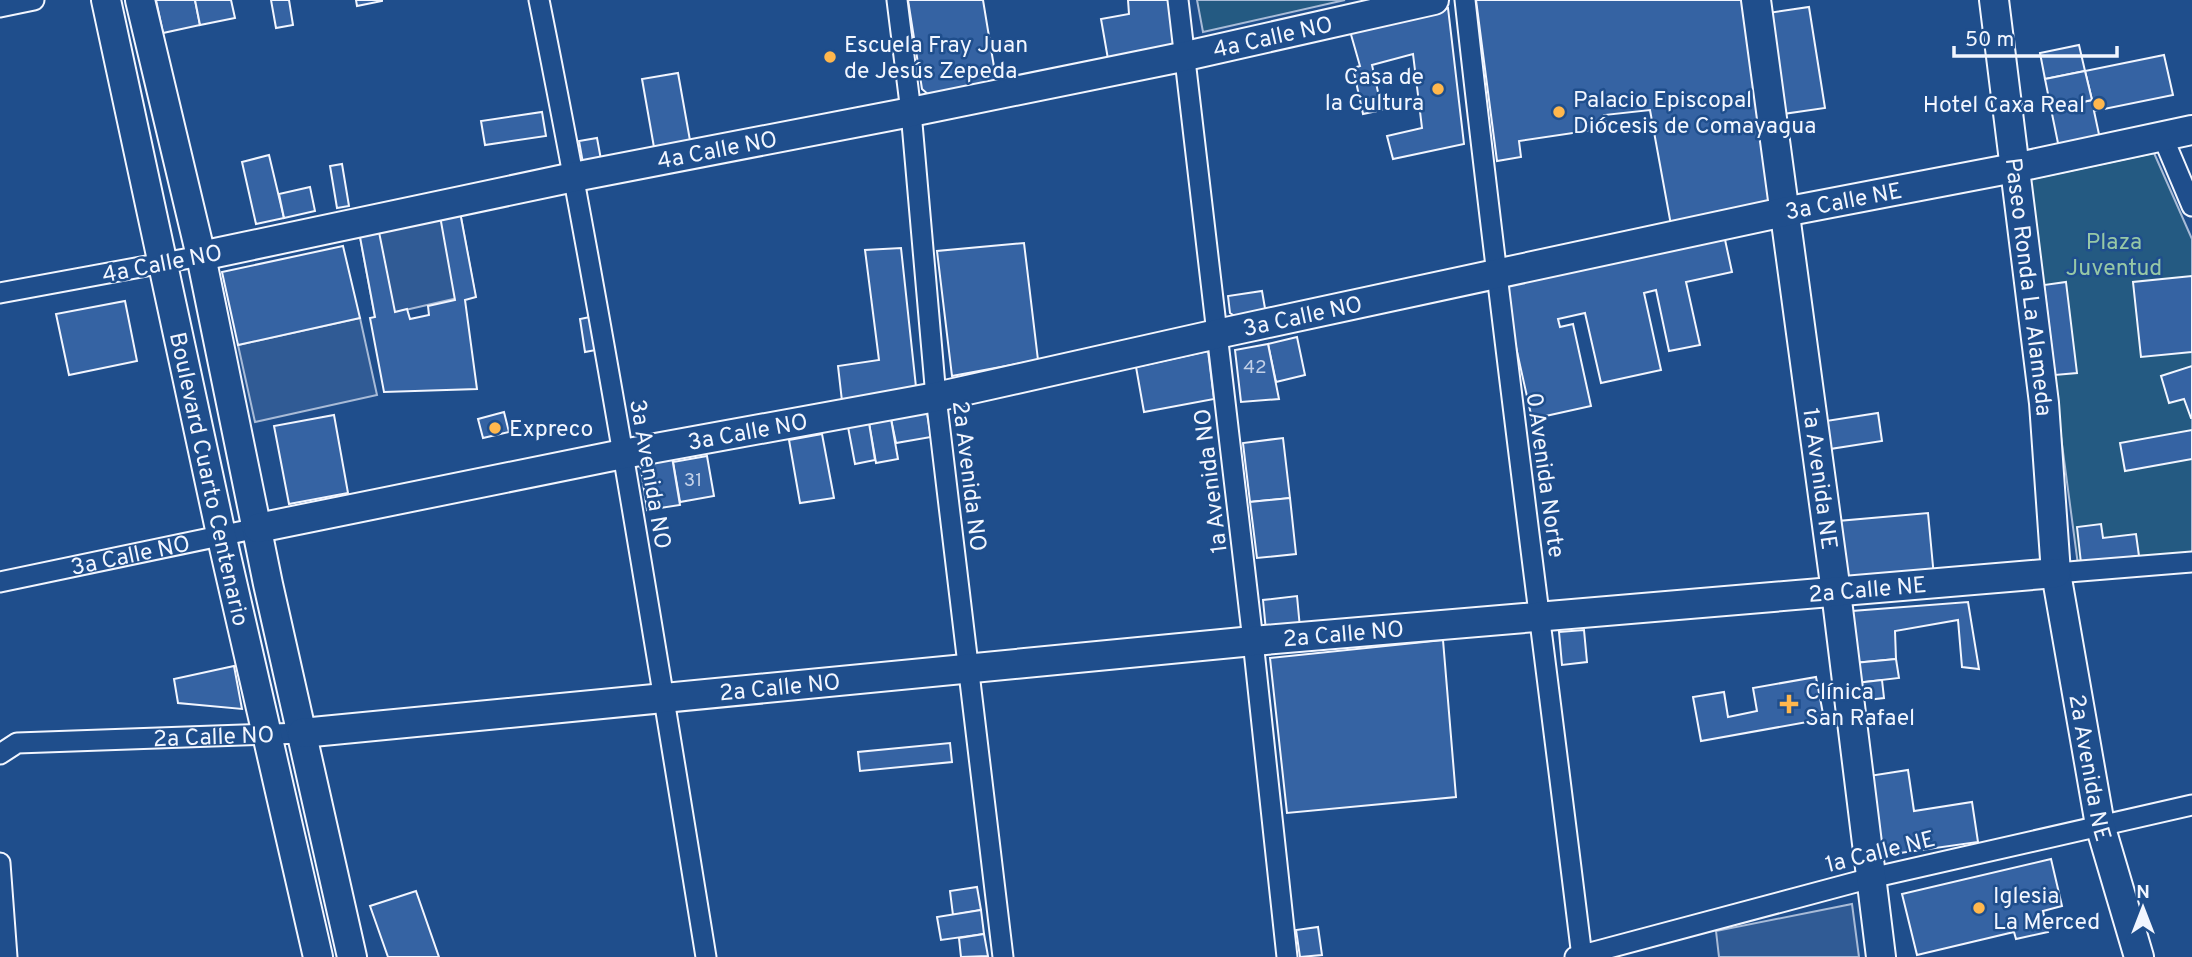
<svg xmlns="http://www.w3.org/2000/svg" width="2192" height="957" font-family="Overpass,sans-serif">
  <rect width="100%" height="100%" fill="#1f4e8c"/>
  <g fill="#245a82" stroke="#a8bbd7" stroke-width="2">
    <polygon points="1197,0 1345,0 1203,32"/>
    <polygon points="2154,153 2192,239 2192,553 2078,565 2027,180"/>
  </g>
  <g fill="#305b95" stroke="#a8bbd7" stroke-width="2">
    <polygon points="460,212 475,294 375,317 360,237"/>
    <polygon points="360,318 377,395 255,422 238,345"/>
    <polygon points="1852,904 1859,957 1719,957 1716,931"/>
  </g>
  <g fill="#3563a3" stroke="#f2f6ff" stroke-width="2">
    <polygon points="156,0 195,0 200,25 163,33"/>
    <polygon points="195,0 231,0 235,18 200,25"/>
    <polygon points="271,0 289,0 293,25 276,28"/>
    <polygon points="356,0 382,0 382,1 357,6"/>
    <polygon points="908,0 983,0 997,85 930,96 922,89"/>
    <polygon points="1128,0 1171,0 1174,47 1108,59 1101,19 1129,14"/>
    <polygon points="1476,0 1745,0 1771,205 1671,225 1650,110 1604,115 1607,128 1519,141 1521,157 1497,161"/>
    <polygon points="1809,7 1825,108 1783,114 1768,13"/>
    <polygon points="1448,8 1464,144 1393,159 1387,136 1422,128 1413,54 1372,65 1382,110 1363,114 1353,68 1360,66 1350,31"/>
    <polygon points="2079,45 2085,71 2045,79 2040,53"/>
    <polygon points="2164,55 2173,95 2094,111 2100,139 2059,148 2051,109 2092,100 2085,71"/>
    <polygon points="2085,71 2092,100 2051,109 2045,79"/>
    <polygon points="678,73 691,146 655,153 642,79"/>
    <polygon points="542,112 546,136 485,145 481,121"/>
    <polygon points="597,138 602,165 584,169 579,141"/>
    <polygon points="269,155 284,218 256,224 242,162"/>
    <polygon points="342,164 349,206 337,208 330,166"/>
    <polygon points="310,187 315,211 284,218 279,194"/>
    <polygon points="460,212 476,297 465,300 477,389 384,392 370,318 375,317 360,237 379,232 395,312 407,309 410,319 429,315 428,306 455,300 440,216"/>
    <polygon points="1724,235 1732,272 1686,282 1700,345 1669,351 1656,290 1644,293 1661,370 1601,383 1585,313 1558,319 1560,327 1573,324 1591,406 1532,419 1502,284"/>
    <polygon points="1024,243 1038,360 952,376 937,251"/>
    <polygon points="343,246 360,318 238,345 222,272"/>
    <polygon points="901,248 916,387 842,401 838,366 879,360 865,250"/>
    <polygon points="2192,276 2192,352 2141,357 2133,282"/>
    <polygon points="2066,282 2077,373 2055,375 2044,285"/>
    <polygon points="1262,291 1266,314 1238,318 1230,313 1228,296"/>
    <polygon points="125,301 137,361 69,375 56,314"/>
    <polygon points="595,316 601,349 585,352 580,319"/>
    <polygon points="1297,337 1305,375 1276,382 1268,344"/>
    <polygon points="1268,344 1279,399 1241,402 1235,350"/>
    <polygon points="1208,351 1214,399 1144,412 1136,367"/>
    <polygon points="2192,366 2192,418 2191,418 2184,399 2169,403 2161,376"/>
    <polygon points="504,412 509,432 483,438 478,419"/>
    <polygon points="927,413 931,437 896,443 891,419"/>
    <polygon points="1878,413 1882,441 1830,449 1826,421"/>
    <polygon points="334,415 348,493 289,504 274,426"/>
    <polygon points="891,419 898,459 876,463 869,423"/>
    <polygon points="869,423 875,460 855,464 848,427"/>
    <polygon points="2192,430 2192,459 2125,471 2120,443"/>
    <polygon points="822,434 834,498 800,503 789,440"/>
    <polygon points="1283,438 1290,498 1250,502 1243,443"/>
    <polygon points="707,456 714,496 680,502 673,462"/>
    <polygon points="672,457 680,505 647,510 640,463"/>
    <polygon points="1290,498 1296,554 1257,558 1250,502"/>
    <polygon points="1928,513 1934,577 1844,581 1838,521"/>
    <polygon points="2101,524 2103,538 2136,534 2139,556 2081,563 2077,527"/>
    <polygon points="1297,596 1300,628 1266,631 1263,600"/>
    <polygon points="1968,602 1979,669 1962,667 1958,620 1895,631 1896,659 1854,663 1849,617 1852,611"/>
    <polygon points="1584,630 1587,662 1562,665 1559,632"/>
    <polygon points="1443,640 1456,797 1287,813 1270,658"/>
    <polygon points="1896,659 1899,678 1856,683 1854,663"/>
    <polygon points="234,666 242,709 178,703 174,679"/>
    <polygon points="1816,677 1824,719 1701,741 1693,697 1724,692 1728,717 1757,711 1753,688"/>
    <polygon points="1882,680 1884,698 1858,701 1856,683"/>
    <polygon points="950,743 952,762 860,771 858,752"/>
    <polygon points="1908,770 1914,811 1972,802 1978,842 1893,854 1878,843 1869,776"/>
    <polygon points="2051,859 2062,906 2043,911 2048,932 2016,939 2014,932 1917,955 1902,894"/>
    <polygon points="977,887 981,910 953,915 950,891"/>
    <polygon points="416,891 439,957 388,957 370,906"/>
    <polygon points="981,910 984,934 941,940 937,917"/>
    <polygon points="1318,927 1322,955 1300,957 1296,930"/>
    <polygon points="984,934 988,956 961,957 959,938"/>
  </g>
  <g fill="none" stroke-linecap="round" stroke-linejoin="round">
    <g stroke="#f2f6ff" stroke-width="23">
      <g id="street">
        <path d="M539 0C603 317 654 637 706 957"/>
        <polyline points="897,0 911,112 936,397 1003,957"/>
        <polyline points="1178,0 1253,641 1287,957"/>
        <path d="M1465 0C1500 319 1543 638 1582 957"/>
        <polyline points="0,7 34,0"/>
        <polyline points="2162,135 2192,206"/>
        <polyline points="0,293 201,256"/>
        <polyline points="2056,573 2192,562"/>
        <path id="s1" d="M0 582 258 528"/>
        <path id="s2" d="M0 754 17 743 302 733"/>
        <polyline points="0,863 7,957"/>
        <polyline points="1575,957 1871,878 2192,805"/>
      </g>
    </g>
    <g stroke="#f2f6ff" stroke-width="32">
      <g id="secondary">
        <path id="s3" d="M106 0 221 534 318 957"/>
        <polyline points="140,0 201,256 268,584 352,957"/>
        <path id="s4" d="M1756 0 1836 592 1881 957"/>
        <path id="s5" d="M1994 0 2044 403 2056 573 2100 825 2139 957"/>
        <path id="s6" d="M201 256 574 177 911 112 1177 58 1434 0"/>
        <path id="s7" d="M258 528 623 454 936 397 1217 334 1784 212 2014 168 2192 130"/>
        <path id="s8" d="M302 733 1253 641 2056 573"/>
      </g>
    </g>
    <use href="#street" stroke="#1f4e8c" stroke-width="19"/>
    <use href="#secondary" stroke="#1f4e8c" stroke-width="28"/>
  </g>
  <g fill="#ffb74d" stroke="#1f4e8c" stroke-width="2.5">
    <circle cx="830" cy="57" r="7"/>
    <circle cx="1438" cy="89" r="7"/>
    <circle cx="2099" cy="104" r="7"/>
    <circle cx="1559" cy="112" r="7"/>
    <circle cx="495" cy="428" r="7"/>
    <path d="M1785.5 693.5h7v7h7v7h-7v7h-7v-7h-7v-7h7z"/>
    <circle cx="1979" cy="908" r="7"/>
  </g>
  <g text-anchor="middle" stroke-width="5" stroke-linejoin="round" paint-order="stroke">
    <g font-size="19" fill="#c3d1e8">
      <text x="1255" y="373">42</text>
      <text x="693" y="486">31</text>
    </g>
    <g font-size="23" fill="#f2f6ff" stroke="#1f4e8c">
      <text dy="8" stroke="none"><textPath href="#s6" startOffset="1094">4a Calle NO</textPath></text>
      <text dy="8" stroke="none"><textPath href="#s6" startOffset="527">4a Calle NO</textPath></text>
      <text dy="8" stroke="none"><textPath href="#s7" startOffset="1619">3a Calle NE</textPath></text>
      <text transform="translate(162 263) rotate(-11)" y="8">4a Calle NO</text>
      <text dy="8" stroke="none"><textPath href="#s5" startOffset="289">Paseo Ronda La Alameda</textPath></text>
      <text dy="8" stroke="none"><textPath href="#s7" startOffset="1066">3a Calle NO</textPath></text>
      <text dy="8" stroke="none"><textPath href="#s7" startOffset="499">3a Calle NO</textPath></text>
      <text transform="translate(651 474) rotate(80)" y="8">3a Avenida NO</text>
      <text transform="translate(1546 475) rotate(82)" y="8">0 Avenida Norte</text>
      <text transform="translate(970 476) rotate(83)" y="8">2a Avenida NO</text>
      <text dy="8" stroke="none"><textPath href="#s4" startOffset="483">1a Avenida NE</textPath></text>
      <text dy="8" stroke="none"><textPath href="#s3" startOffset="490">Boulevard Cuarto Centenario</textPath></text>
      <text transform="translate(1210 481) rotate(-97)" y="8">1a Avenida NO</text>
      <text dy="8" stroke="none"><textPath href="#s1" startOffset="133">3a Calle NO</textPath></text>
      <text dy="8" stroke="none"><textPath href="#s8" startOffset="1572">2a Calle NE</textPath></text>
      <text dy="8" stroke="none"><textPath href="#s8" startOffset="1046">2a Calle NO</textPath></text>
      <text dy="8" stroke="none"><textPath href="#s8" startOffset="480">2a Calle NO</textPath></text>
      <text dy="8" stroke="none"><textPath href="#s2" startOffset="217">2a Calle NO</textPath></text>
      <text dy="8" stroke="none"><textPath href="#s5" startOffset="774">2a Avenida NE</textPath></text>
      <text transform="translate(1880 851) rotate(-14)" y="8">1a Calle NE</text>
    </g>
    <g font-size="23" fill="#f2f6ff" stroke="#1f4e8c" text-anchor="start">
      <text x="844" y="52">Escuela Fray Juan<tspan x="844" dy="26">de Jesús Zepeda</tspan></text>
      <text x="1424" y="84" text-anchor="end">Casa de<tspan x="1424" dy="26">la Cultura</tspan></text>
      <text x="1573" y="107">Palacio Episcopal<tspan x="1573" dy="26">Diócesis de Comayagua</tspan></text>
      <text x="2085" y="112" text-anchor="end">Hotel Caxa Real</text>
      <text x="509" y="436">Expreco</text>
      <text x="1805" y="699">Clínica<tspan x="1805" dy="26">San Rafael</tspan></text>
      <text x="1993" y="903">Iglesia<tspan x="1993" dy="26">La Merced</tspan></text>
    </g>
    <g font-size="23" fill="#97c8a6" stroke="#1f4e8c">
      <text x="2114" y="249">Plaza<tspan x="2114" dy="26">Juventud</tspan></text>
    </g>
  </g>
  <g transform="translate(2143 908)" stroke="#1f4e8c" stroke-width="5" paint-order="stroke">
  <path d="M0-5L12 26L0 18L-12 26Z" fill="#f2f6ff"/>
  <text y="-10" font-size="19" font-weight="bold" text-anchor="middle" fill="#f2f6ff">N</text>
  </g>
  <path d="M1954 46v10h163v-10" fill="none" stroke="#f2f6ff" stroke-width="3.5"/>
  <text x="1965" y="46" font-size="21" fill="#f2f6ff" stroke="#1f4e8c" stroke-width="5" paint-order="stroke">50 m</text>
</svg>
